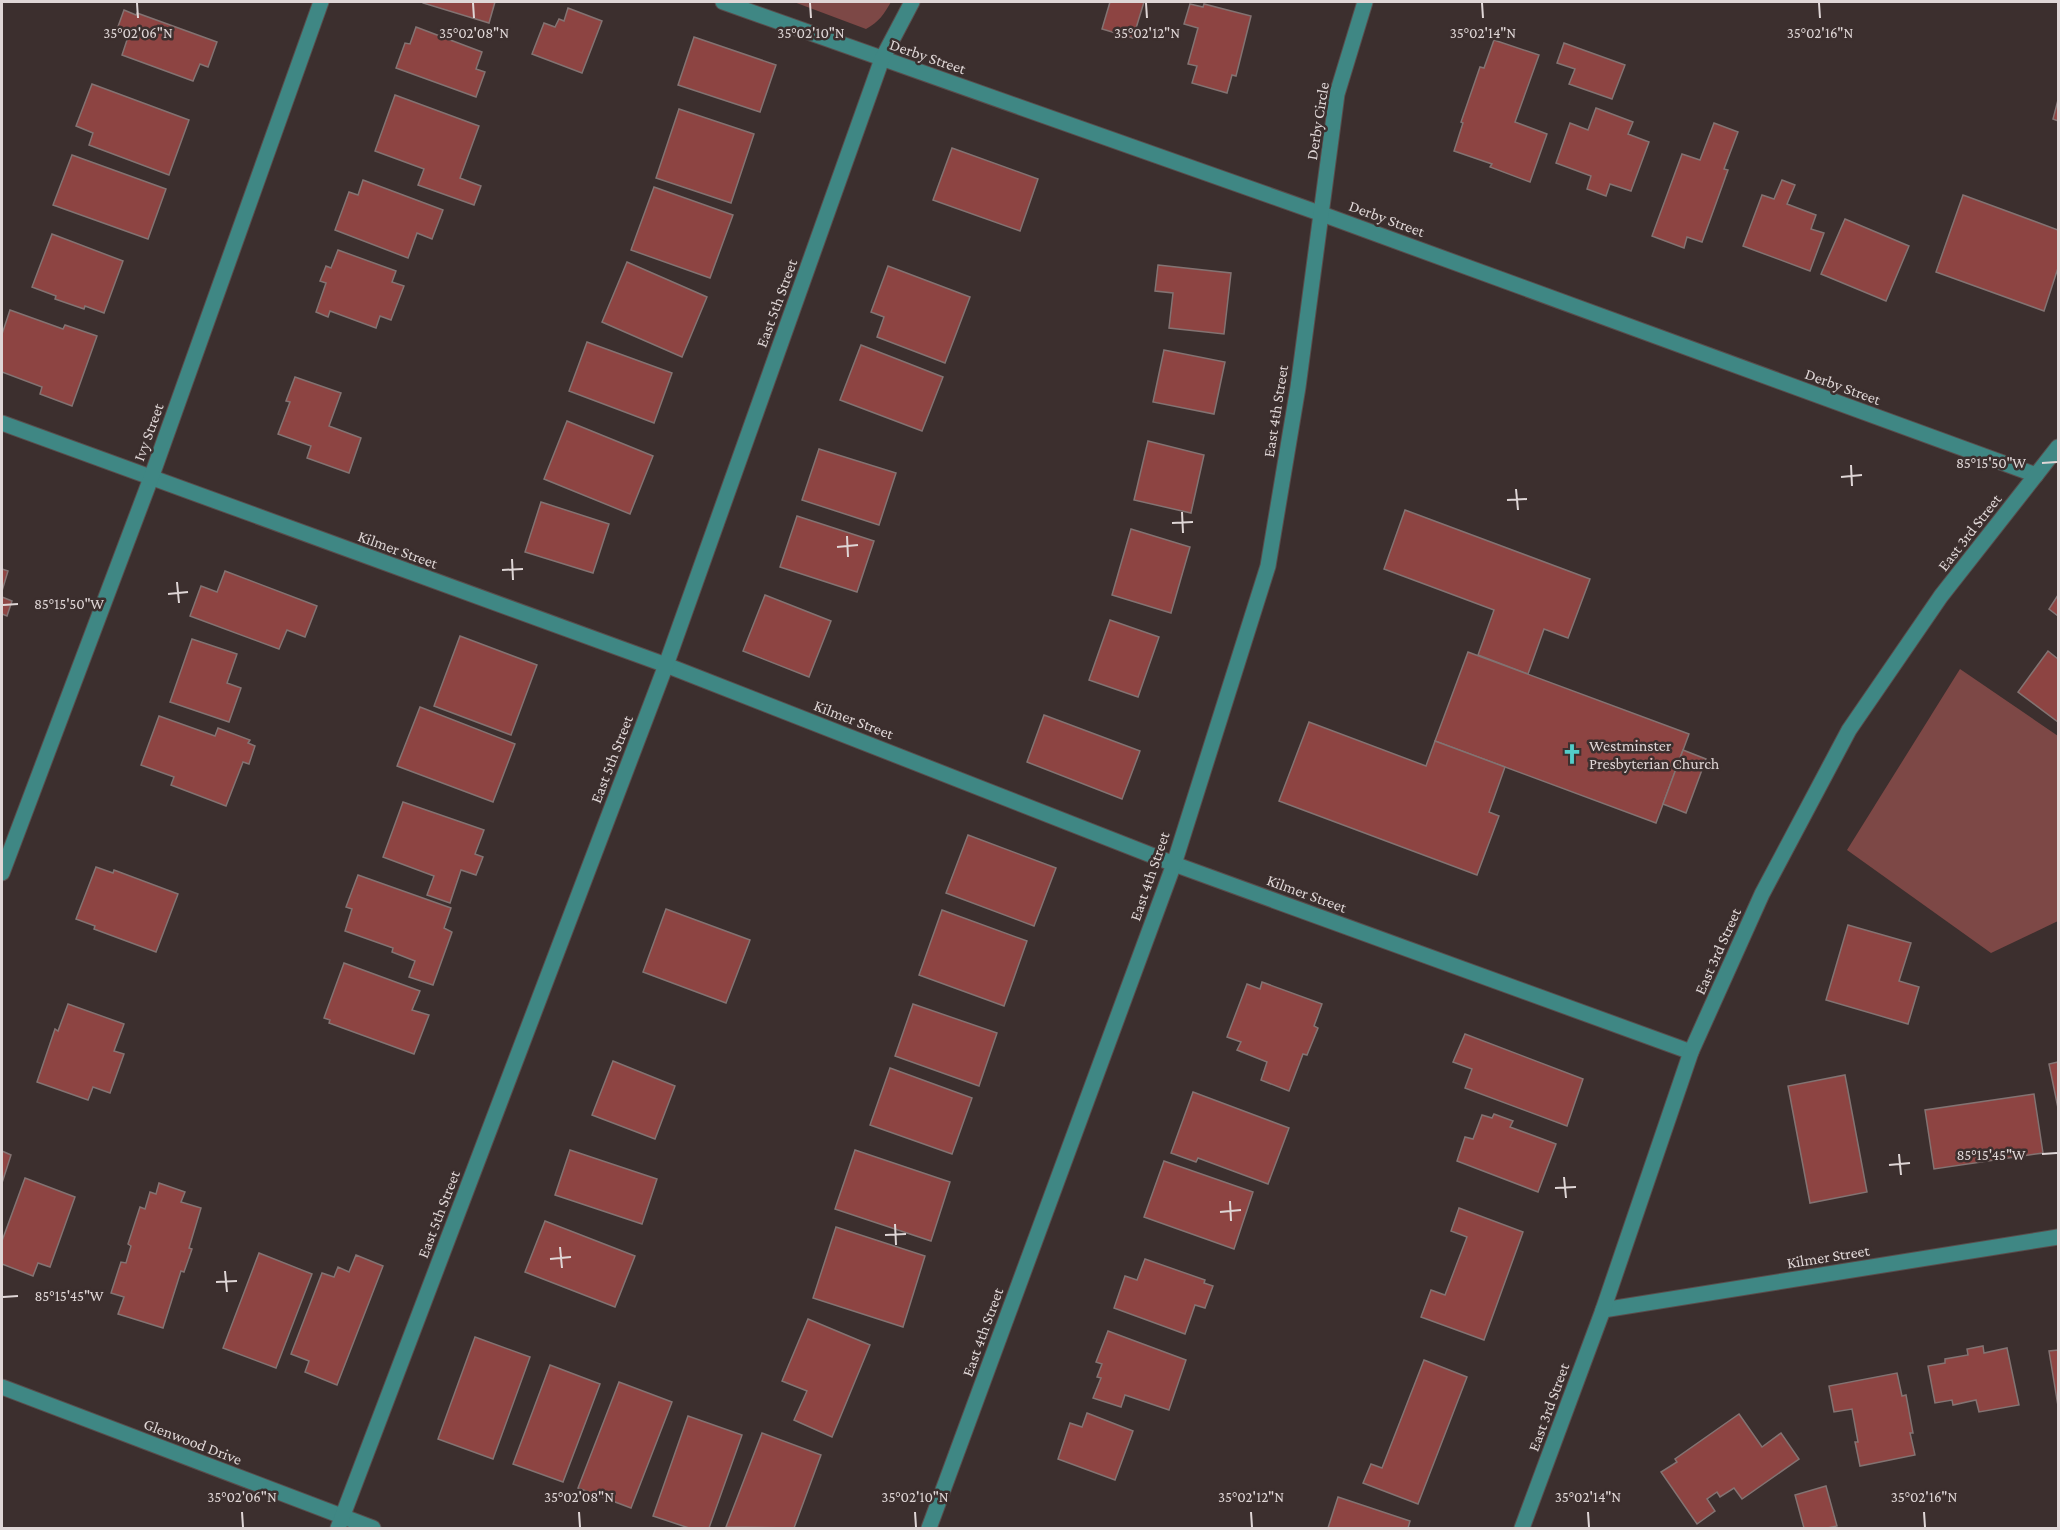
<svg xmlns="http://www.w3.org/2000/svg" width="2060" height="1530" font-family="'Crimson Pro',serif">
  <rect width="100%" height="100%" fill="#3c2f2e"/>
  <g fill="#7d4846">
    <path d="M794 2H793H891C884 14 879 22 866 29Z"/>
    <polygon points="1960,669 2058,736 2058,921 1991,953 1847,850"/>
  </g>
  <g fill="#8d4442" stroke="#837372" stroke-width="1.5">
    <polygon points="423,2 495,2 489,23 423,3"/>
    <polygon points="1110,2 1144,2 1133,38 1102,29"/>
    <polygon points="1190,4 1203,7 1204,4 1251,16 1236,76 1232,75 1227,93 1192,83 1197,66 1188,64 1198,28 1184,24"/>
    <polygon points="568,8 602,21 582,73 532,54 544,23 555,27 559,19 564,21"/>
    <polygon points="124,10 136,15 137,13 217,42 208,67 200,64 193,81 122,55 128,37 116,32"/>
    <polygon points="416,27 482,52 476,69 485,72 476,97 396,68 405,43 410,44"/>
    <polygon points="694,37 776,65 760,112 678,85"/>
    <polygon points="1494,40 1539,55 1515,122 1547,134 1530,182 1490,167 1492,164 1454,151 1463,123 1461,122 1480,67 1484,68"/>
    <polygon points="1564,43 1625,65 1612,99 1569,84 1575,69 1557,63"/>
    <polygon points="92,84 189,120 169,175 89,145 93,133 76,126"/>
    <polygon points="395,95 479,126 460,178 481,186 474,205 418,185 424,169 375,151"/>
    <polygon points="2058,100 2058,121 2053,119"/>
    <polygon points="1596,108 1633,122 1628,134 1649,142 1631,191 1610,184 1606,196 1587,189 1591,176 1556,163 1570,123 1588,130"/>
    <polygon points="679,109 754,134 731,203 656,178"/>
    <polygon points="1714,123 1738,132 1724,169 1728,170 1702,242 1687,237 1684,248 1652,236 1682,154 1700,160"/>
    <polygon points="952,148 1038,179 1020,231 933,200"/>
    <polygon points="72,155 166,189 148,239 53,205"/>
    <polygon points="363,180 443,210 432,239 417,233 408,258 335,230 349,192 358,195"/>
    <polygon points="1782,180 1795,185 1787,204 1816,215 1811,229 1824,233 1810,271 1743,246 1762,195 1774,199"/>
    <polygon points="654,187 733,215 710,278 631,250"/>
    <polygon points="1963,195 2058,230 2058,268 2044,311 1936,272"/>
    <polygon points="1845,219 1909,246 1886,301 1821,274"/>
    <polygon points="52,234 123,261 104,313 85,306 84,309 55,299 56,296 32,287"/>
    <polygon points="338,250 396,271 392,282 404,286 391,320 380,316 376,328 330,311 328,317 316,312 326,283 320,281 326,266 331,268"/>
    <polygon points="627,262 707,297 682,357 602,322"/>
    <polygon points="1158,265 1231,273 1224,334 1169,328 1173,293 1155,291"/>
    <polygon points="888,266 970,297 945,363 877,337 884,317 871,312"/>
    <polygon points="10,310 63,329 65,325 97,336 72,406 40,394 42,387 2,372 2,334"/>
    <polygon points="587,342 672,373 654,423 569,391"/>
    <polygon points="861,345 943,377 922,431 840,400"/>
    <polygon points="1164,350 1225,362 1214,414 1153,402"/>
    <polygon points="295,377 341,393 329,426 361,438 349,473 307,458 311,446 278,434 290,402 286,401"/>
    <polygon points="567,421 653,456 630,514 544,479"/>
    <polygon points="1148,441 1204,455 1191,513 1134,500"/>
    <polygon points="819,449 896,473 879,525 802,500"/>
    <polygon points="541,502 609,524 593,573 525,552"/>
    <polygon points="1405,510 1590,579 1568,638 1544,629 1528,674 1478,655 1494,610 1384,569"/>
    <polygon points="797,516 874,541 857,592 780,567"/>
    <polygon points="1131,529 1190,547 1171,613 1112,595"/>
    <polygon points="2,569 8,571 2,591"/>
    <polygon points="225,571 317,606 305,637 287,630 279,649 190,616 201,586 217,592"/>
    <polygon points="765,595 831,621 809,677 743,651"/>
    <polygon points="2058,595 2058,616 2049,609"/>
    <polygon points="2,597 12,601 7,616 2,614"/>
    <polygon points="1110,620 1159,637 1138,697 1089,680"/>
    <polygon points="460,636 537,665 511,735 434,706"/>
    <polygon points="192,639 237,654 227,683 241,688 229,722 170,702"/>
    <polygon points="2048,651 2058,659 2058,722 2018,692"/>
    <polygon points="1468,652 1689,734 1656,823 1435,741"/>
    <polygon points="420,707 515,744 493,802 397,766"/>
    <polygon points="1044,715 1140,751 1122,799 1027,762"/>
    <polygon points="159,716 215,736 218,728 250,740 248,743 255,746 249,764 243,762 226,806 171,785 174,777 141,765"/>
    <polygon points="1309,722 1426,766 1435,741 1505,767 1489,812 1499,816 1477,875 1279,801"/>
    <polygon points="1683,750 1706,759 1686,813 1663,804"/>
    <polygon points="403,802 484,830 475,854 483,857 476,875 461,870 450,903 427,895 434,876 383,857"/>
    <polygon points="968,835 1056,868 1034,926 946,893"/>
    <polygon points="96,867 113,873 114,870 178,894 156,952 94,929 95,926 76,919"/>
    <polygon points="358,875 451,908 444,928 452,932 433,985 409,977 415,961 392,952 393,948 345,931 352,909 346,907"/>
    <polygon points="666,909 750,940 726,1003 643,972"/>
    <polygon points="942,910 1027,941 1004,1006 919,975"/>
    <polygon points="1848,925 1911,943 1899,981 1919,987 1908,1024 1826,1000"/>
    <polygon points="344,963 420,991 412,1010 429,1015 414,1054 329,1023 330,1020 324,1018"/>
    <polygon points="1262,982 1322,1004 1314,1026 1318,1028 1307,1055 1303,1054 1289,1091 1261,1080 1267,1062 1237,1050 1241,1042 1227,1037 1247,984 1260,989"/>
    <polygon points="68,1004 124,1024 114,1051 124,1054 110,1093 93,1087 88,1100 37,1082 55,1029 58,1031"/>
    <polygon points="913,1004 997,1033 979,1086 895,1056"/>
    <polygon points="1465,1034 1583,1079 1567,1126 1465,1088 1472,1069 1453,1062"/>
    <polygon points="613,1061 675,1086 655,1139 592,1115"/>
    <polygon points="2058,1062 2058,1108 2049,1064"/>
    <polygon points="890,1068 972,1098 952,1154 870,1125"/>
    <polygon points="1845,1075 1867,1192 1810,1203 1788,1086"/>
    <polygon points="1193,1092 1289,1128 1268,1184 1198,1158 1196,1162 1171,1153"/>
    <polygon points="2034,1094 2043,1153 1934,1169 1925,1110"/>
    <polygon points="1494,1114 1513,1121 1510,1127 1556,1144 1538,1192 1457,1161 1465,1137 1473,1139 1482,1115 1492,1118"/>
    <polygon points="570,1150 657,1179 642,1224 555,1195"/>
    <polygon points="855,1150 950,1182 931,1241 835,1209"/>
    <polygon points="2,1151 11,1155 2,1183"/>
    <polygon points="1164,1161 1253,1192 1234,1249 1144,1217"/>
    <polygon points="25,1178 75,1197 50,1267 38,1263 33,1276 2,1264 2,1241"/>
    <polygon points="159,1183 185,1192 181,1202 201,1208 189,1248 192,1249 184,1272 181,1271 163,1328 118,1314 124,1297 111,1293 121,1262 126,1263 131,1246 128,1244 140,1207 145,1209 150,1192 156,1194"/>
    <polygon points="1459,1208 1523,1232 1484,1340 1421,1317 1431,1290 1445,1295 1467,1237 1451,1231"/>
    <polygon points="545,1221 635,1256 615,1307 525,1272"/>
    <polygon points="836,1227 925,1256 903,1327 813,1298"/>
    <polygon points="259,1253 312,1274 276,1368 223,1348"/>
    <polygon points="356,1255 383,1266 337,1385 305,1372 309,1361 291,1354 322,1273 334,1277 338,1267 349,1272"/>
    <polygon points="1145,1259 1205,1280 1204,1283 1213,1286 1205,1308 1195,1305 1185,1334 1114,1308 1125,1276 1137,1280"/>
    <polygon points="808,1319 870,1345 832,1437 794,1420 807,1391 782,1381"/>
    <polygon points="1108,1331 1186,1360 1169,1410 1125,1395 1121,1407 1093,1398 1101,1378 1097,1377 1102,1364 1096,1362"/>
    <polygon points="475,1337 530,1357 493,1459 438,1439"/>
    <polygon points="1983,1346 1984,1353 2007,1348 2019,1405 1979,1412 1976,1400 1953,1405 1952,1400 1935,1403 1928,1366 1945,1363 1945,1359 1968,1355 1967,1349"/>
    <polygon points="2058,1350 2058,1406 2049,1351"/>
    <polygon points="1424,1360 1467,1377 1418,1504 1363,1483 1371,1464 1382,1468"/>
    <polygon points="550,1365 600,1384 563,1482 513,1464"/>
    <polygon points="1897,1373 1902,1396 1906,1395 1913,1433 1910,1433 1915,1455 1860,1466 1855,1442 1858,1442 1852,1409 1834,1412 1829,1386"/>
    <polygon points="619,1382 672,1402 631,1508 578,1488"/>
    <polygon points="1087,1413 1133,1431 1115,1480 1058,1459 1070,1423 1082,1427"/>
    <polygon points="1739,1414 1762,1447 1781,1433 1799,1459 1742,1499 1734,1488 1720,1497 1717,1492 1707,1499 1715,1511 1697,1524 1661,1472 1677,1462 1675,1459"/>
    <polygon points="688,1416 742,1435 709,1528 689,1528 653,1516"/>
    <polygon points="762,1433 821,1455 794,1528 726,1527"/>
    <polygon points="1826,1486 1837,1526 1827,1528 1804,1528 1795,1495"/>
    <polygon points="1338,1497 1410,1521 1408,1528 1328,1528"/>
  </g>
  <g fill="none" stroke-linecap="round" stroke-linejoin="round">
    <g stroke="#594d4c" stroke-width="17">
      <g id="minor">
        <polyline points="723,2 1322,214 2036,475"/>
        <polyline points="2,423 666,665 1174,864 1691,1052"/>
        <polyline points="2,873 151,478 321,2"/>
        <polyline points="1603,1310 2058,1237"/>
        <polyline points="2,1387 373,1528"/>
        <polyline points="338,1528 666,665 882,59 912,2"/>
        <polyline points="929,1528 1174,864 1268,566 1298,387 1337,94 1365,2"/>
        <polyline points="1522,1528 1603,1310 1691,1052 1762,894 1849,730 1941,596 2058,447"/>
      </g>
    </g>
    <use href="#minor" stroke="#3f8784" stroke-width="15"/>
  </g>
  <path fill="none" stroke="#dfd6d6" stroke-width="2" d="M137 3 138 18M473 3 474 18M810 3 811 18M1146 3 1147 18M1482 3 1483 18M1819 3 1820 18M2042 463 2057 462M1851 465 1852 486M1841 477 1862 475M1516 489 1518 510M1507 500 1527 499M1182 512 1183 533M1172 523 1193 522M847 536 848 557M837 547 858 545M512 559 513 580M502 570 523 569M177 582 179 603M168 594 188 592M3 605 18 604M1899 1154 1901 1175M2042 1154 2057 1153M1889 1165 1910 1163M1564 1177 1566 1198M1555 1188 1576 1187M1230 1201 1231 1221M1220 1212 1241 1210M895 1224 896 1245M885 1235 906 1234M560 1247 562 1268M550 1259 571 1257M225 1271 227 1292M216 1282 237 1281M3 1297 18 1296M242 1512 243 1527M579 1512 580 1527M915 1512 916 1527M1251 1512 1252 1527M1588 1512 1589 1527M1924 1512 1925 1527"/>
  <defs>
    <g id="church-bare" transform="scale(1.62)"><path d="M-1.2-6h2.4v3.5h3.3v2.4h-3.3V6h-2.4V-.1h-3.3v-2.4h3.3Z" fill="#53cdc9" stroke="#3c2f2e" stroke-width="2.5" paint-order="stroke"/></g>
  </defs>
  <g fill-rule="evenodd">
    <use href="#church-bare" x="1572" y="754"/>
  </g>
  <g text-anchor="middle" stroke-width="5" stroke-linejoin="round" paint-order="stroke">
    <g font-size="16" fill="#dfd6d6" stroke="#3c2f2e">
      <text transform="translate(928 56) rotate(19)" y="6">Derby Street</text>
      <text transform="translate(1317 121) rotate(-81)" y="6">Derby Circle</text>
      <text transform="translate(1387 218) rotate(20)" y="6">Derby Street</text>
      <text transform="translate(776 303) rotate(-70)" y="6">East 5th Street</text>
      <text transform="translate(1843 386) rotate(20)" y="6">Derby Street</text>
      <text transform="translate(1275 411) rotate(-81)" y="6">East 4th Street</text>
      <text transform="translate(148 432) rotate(-70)" y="6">Ivy Street</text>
      <text transform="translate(1969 532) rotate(-52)" y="6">East 3rd Street</text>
      <text transform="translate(398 549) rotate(20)" y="6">Kilmer Street</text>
      <text transform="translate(854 719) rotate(21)" y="6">Kilmer Street</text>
      <text transform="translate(611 759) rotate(-69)" y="6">East 5th Street</text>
      <text transform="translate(1149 876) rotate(-71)" y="6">East 4th Street</text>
      <text transform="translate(1307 893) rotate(20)" y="6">Kilmer Street</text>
      <text transform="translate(1717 951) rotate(-66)" y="6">East 3rd Street</text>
      <text transform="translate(438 1214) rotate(-69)" y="6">East 5th Street</text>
      <text transform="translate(1828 1256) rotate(-9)" y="6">Kilmer Street</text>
      <text transform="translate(982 1332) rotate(-70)" y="6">East 4th Street</text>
      <text transform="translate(1548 1407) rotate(-70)" y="6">East 3rd Street</text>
      <text transform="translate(193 1441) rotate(21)" y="6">Glenwood Drive</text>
    </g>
    <g font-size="16" fill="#dfd6d6" stroke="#3c2f2e" text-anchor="start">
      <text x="1589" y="751">Westminster<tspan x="1589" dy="18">Presbyterian Church</tspan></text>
    </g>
  </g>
  <g font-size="15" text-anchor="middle" fill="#dfd6d6" stroke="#3c2f2e" stroke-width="5" stroke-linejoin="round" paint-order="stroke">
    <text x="138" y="38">35°02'06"N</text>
    <text x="474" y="38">35°02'08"N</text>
    <text x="811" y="38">35°02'10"N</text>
    <text x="1147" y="38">35°02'12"N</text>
    <text x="1483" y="38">35°02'14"N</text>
    <text x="1820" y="38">35°02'16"N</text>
    <text x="1991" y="468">85°15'50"W</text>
    <text x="69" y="609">85°15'50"W</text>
    <text x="1991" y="1160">85°15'45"W</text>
    <text x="69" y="1301">85°15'45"W</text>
    <text x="242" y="1502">35°02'06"N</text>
    <text x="579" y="1502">35°02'08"N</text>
    <text x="915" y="1502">35°02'10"N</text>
    <text x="1251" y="1502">35°02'12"N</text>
    <text x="1588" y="1502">35°02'14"N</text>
    <text x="1924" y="1502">35°02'16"N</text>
  </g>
  <rect width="2060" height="1530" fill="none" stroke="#dfd6d6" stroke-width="6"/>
</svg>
